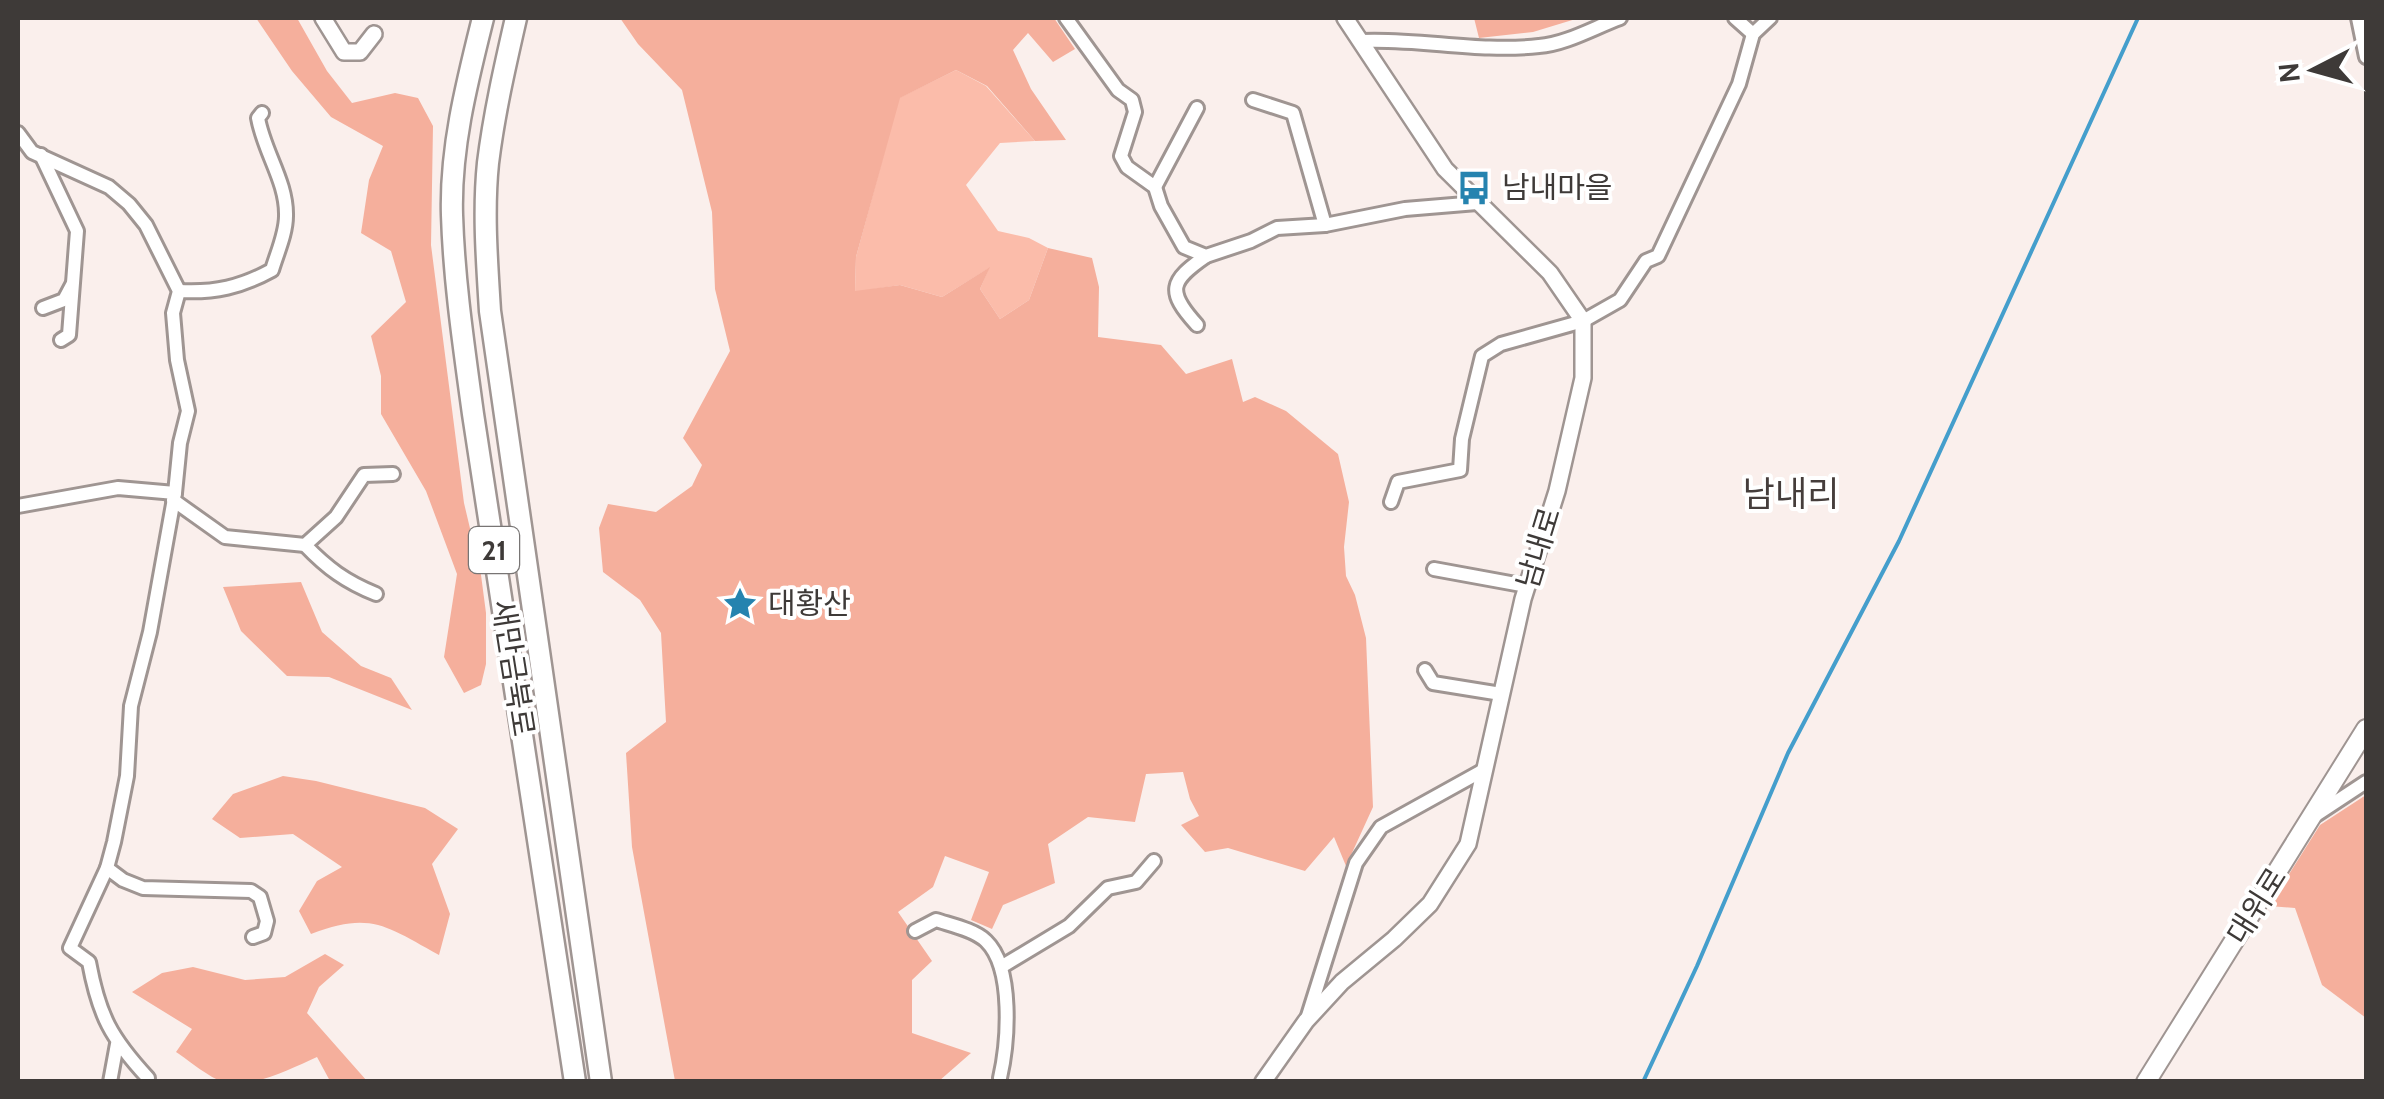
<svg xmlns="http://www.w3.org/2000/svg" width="2384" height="1099" font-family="Cabin,'Noto Sans KR',sans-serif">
  <rect width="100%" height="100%" fill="#faefec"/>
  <polygon fill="#fbbcaa" points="956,70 986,86 1035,141 1000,143 966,185 998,231 1029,238 1048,248 1029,300 1000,319 980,289 989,268 942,297 900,285 855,292 856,257 899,98"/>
  <g fill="#f5af9c">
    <polygon points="256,18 297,18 327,71 352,103 395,93 418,98 433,126 431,245 464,503 481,575 486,613 486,664 481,685 464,693 444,657 457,574 426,491 381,414 381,376 371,336 406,302 391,251 361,233 369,180 383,146 331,117 292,71"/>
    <polygon points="620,18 1054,18 1075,49 1053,62 1028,33 1013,50 1031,89 1066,140 1035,141 987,86 956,70 900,98 856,257 855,291 900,285 942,297 990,267 980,289 1000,319 1029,300 1048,248 1092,258 1099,287 1098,337 1161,345 1186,374 1232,359 1243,402 1255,397 1286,411 1338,454 1349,502 1344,547 1346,576 1355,595 1366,638 1373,807 1346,866 1334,837 1305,871 1228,848 1205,852 1181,825 1199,816 1190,799 1183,772 1146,774 1135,822 1088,817 1048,844 1055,883 1003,905 992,929 971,920 989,872 945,856 933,887 898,912 932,961 912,980 912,1033 971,1053 939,1081 675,1081 632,847 626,753 666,722 661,633 640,600 603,572 599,528 608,504 656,512 692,486 702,465 683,438 730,351 715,289 712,212 682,90 638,44"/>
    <polygon points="1474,18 1579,18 1533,32 1479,38"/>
    <polygon points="301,582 322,632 361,666 391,678 412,710 329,677 287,676 241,631 223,587"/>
    <path d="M283 776 316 781 425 808 458 829 432 864 450 914 439 955C386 926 371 911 311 934L299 911 317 881 342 867 293 834 240 838 212 819 233 794Z"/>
    <polygon points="2366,795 2366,1018 2322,985 2295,908 2269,906 2320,825"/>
    <path d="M325 954 344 965 319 987 307 1013 367 1081H330L317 1057C290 1069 255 1088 224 1082 209 1078 190 1061 176 1052L192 1029 132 992 162 973 193 967 245 980 285 977Z"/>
  </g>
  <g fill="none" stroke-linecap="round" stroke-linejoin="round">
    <polyline stroke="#449ecc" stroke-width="4" points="1643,1082 1697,966 1788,753 1899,541 2138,18"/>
    <g stroke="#9f9592" stroke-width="18">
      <g id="minor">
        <polyline points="1066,18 1118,90 1132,100 1135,112 1121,156 1127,167 1155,187 1161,206 1184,247 1206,256 1251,241 1277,228 1325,225 1405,209 1477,203"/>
        <polyline points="1735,18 1753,34"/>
        <polyline points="2358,18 2366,57"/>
        <path d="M1361 41C1420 38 1479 53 1539 46 1566 44 1595 27 1620 18"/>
        <polyline points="1253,100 1293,113 1325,225"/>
        <path d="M18 133 32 152 109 187 129 204 146 225 179 291 173 313 177 360 188 411 180 443 175 493 150 632 131 706 127 776 114 842 107 868 70 948 89 962C99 1016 111 1038 148 1078"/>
        <polyline points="41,155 77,231 69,335 61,340"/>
        <polyline points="1155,187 1197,108"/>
        <path d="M179 291C215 293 241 287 272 270 277 253 286 234 286 216 287 182 264 152 258 118L262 113"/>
        <polyline points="43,308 64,300 72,285"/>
        <path d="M1197 325C1166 291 1170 281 1206 256"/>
        <polyline points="173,500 225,537 305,545 336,517 364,475 393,474"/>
        <polyline points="1391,502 1398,482 1460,470 1462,439 1482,356 1501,344 1583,321 1620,300 1646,261 1658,256 1739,84 1753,34 1770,18"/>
        <polyline points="18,506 118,488 175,493"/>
        <path d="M305 545C327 568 346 582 376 594"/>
        <polyline points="1434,569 1527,586"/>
        <polyline points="1425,670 1433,683 1501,694"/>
        <polyline points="2316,815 2366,782"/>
        <polyline points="107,868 123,880 143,888 251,891 260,897 267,921 264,933 253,937"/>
        <path d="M915 931 936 920C951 925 975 930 986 941 1014 968 1008 1043 1000 1078"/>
        <polyline points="1001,967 1069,926 1108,888 1136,882 1154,861"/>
        <polyline points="1307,1019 1356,863 1381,827 1482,771"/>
        <polyline points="110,1082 117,1044"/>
      </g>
    </g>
    <g stroke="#9f9592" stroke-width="20">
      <g id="tertiary">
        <polyline points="323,18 344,52 360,52 374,34"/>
        <polyline points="1263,1082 1306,1021 1342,982 1394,939 1430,904 1468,844 1523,599 1557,491 1583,378 1583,321 1550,273 1445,169 1345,18"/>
      </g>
    </g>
    <g stroke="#9f9592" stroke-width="22">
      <polyline id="secondary" points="2146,1082 2366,729"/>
    </g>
    <g stroke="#9f9592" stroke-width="25">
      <g id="trunk">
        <path d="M483 18C467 82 450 148 452 215 454 281 464 348 473 414L575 1082"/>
        <path d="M516 18C505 66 494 114 488 163 483 212 487 262 490 311L601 1082"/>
      </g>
    </g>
    <use href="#minor" stroke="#fff" stroke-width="12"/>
    <use href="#tertiary" stroke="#fff" stroke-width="15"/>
    <use href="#secondary" stroke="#fff" stroke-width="18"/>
    <use href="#trunk" stroke="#fff" stroke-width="20"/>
  </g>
  <defs>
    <g id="bus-bare" transform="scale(2.7)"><path d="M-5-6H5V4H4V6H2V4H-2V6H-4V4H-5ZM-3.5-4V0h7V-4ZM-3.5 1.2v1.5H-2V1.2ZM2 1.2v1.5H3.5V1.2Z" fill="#2583af" stroke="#fff" stroke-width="2.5" paint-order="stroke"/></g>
    <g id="sight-bare" transform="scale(2.7)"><path d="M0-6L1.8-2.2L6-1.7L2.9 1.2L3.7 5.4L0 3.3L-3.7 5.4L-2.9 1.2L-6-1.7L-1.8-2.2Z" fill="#2583af" stroke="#fff" stroke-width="2.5" paint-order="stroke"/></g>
  </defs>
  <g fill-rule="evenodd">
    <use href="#bus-bare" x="1474" y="188"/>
    <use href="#sight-bare" x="740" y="604"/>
  </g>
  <g text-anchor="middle" stroke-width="8" stroke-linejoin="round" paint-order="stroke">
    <rect fill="#fff" stroke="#787574" stroke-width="2.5" x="469" y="527" width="50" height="46" rx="8"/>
    <g font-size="28" font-weight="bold" fill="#3e3a38">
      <text x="494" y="560">21</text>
    </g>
    <g font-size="30" fill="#3e3a38" stroke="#fff" text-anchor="start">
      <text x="1502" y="198">남내마을</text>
      <text x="768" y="614">대황산</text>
    </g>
    <g font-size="30" fill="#3e3a38" stroke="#fff">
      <text transform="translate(1539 548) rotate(-73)" y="10">남내로</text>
      <text transform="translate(513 668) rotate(81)" y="10">새만금북로</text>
      <text transform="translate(2257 906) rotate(-58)" y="10">대위로</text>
    </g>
    <g font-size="35" fill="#453d3b" stroke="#fff">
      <text x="1791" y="506">남내리</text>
    </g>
  </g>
  <rect width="2384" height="1099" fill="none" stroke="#3e3a38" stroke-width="40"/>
  <g transform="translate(2314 70) rotate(264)" stroke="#ffffff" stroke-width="8" paint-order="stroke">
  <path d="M0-8L18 38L0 25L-18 38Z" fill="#3e3a38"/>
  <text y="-15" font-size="28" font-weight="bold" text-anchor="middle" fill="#3e3a38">N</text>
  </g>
</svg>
